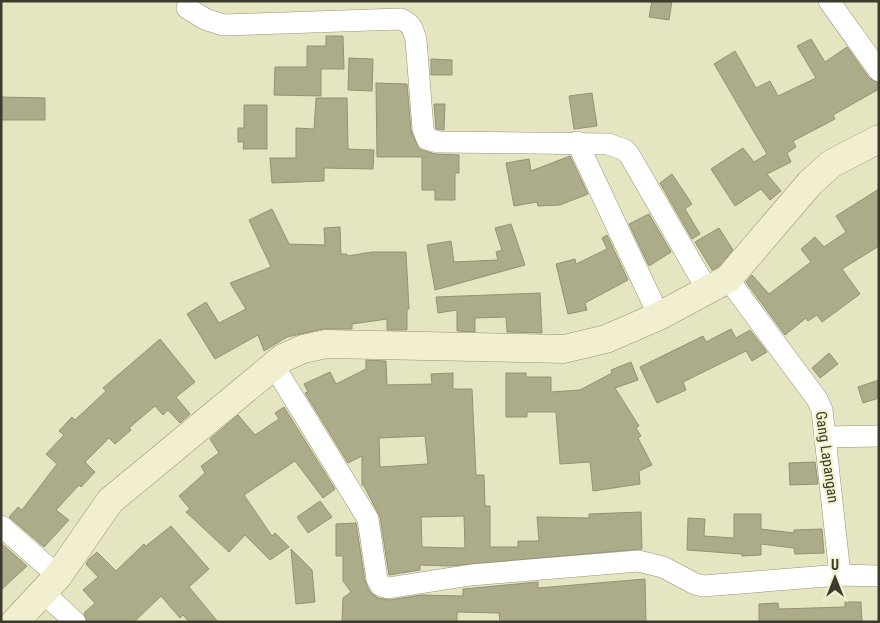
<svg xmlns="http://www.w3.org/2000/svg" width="880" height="623" font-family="'Roboto Condensed',sans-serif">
  <rect width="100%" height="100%" fill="#e6e5c2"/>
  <g fill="#acab8a" stroke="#949272" fill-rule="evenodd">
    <polygon points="652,1 672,1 669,20 649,17"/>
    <polygon points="326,36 343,36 344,69 321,69 321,96 274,95 275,67 307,67 307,46 326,46"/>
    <polygon points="811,39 825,62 847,47 869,78 879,83 879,89 833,115 835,119 793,141 796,147 787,153 791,162 767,174 781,191 770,200 761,189 735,206 711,169 743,148 754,162 767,154 714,64 735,51 756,88 770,81 778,96 816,78 797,46"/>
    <polygon points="349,58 373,59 372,91 348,90"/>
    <polygon points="431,59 452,60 452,75 431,75"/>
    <polygon points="376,83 407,84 411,130 419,149 435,154 459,155 459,173 455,173 455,200 435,200 435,190 422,190 422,157 377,157"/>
    <polygon points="592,93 597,126 574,129 569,96"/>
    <polygon points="1,97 45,98 45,120 1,120"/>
    <polygon points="316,98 347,98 348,149 374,150 373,169 324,168 324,181 272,183 270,158 296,158 296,128 314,129"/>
    <polygon points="434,104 445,104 444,130 436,129"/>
    <polygon points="244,105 267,105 267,149 243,149 244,142 238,142 238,128 244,128"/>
    <polygon points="570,156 588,194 560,205 538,206 537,202 514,206 506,163 529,159 531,171"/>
    <polygon points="672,174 692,204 685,209 700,234 692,239 660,183"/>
    <polygon points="879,189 879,246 842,269 860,294 822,322 817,315 808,321 806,318 785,335 746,282 752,275 769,294 811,262 801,249 815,237 824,247 846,232 836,216"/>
    <polygon points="272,209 289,244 325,245 324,228 340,227 341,254 347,254 347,256 372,252 406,252 409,309 407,309 407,330 387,330 387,319 352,324 352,329 323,329 287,337 264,351 258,335 215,359 187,314 206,302 219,323 246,309 230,283 271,267 249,220"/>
    <polygon points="649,214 671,252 649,266 629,224"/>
    <polygon points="511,224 525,265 435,290 427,245 451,241 454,262 498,260 496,252 502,250 495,228"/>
    <polygon points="719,228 733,250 718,267 712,270 695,242"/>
    <polygon points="607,235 628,280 585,303 587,310 568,314 556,264 575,259 576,264 607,249 602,238"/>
    <polygon points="540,293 542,333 507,332 506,317 475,318 475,332 457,331 457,310 438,313 436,297"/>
    <polygon points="731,329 736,338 750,330 767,352 752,361 746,351 683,382 686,390 657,403 640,367 703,336 706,342"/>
    <polygon points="160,339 195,382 176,397 190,414 180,423 168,410 163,415 155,406 129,428 131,430 115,444 109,438 85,462 95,472 81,487 79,485 56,510 69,520 44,547 9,517 18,507 22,510 57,464 46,454 64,435 59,431 72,417 75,420 106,391 103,388"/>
    <polygon points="829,353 838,364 820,378 812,368"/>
    <path d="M366 360 386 361 387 385 432 384 431 374 453 373V389H472L476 475H484L485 506H490V547H518V541H539L537 517 589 518V514L641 512 642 549 449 566 420 565V570L389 575 380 517 364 486 362 485V456L348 463 305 393 308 392 304 384 330 372 336 384 366 369ZM425 436 428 464 380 467 379 438ZM464 516 465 548 422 547 421 517Z"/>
    <polygon points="631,362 638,380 615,388 639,426 636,428 641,436 638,438 652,465 639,471 640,484 593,491 590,462 560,464 556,412 527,412 527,417 506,417 506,373 526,373 526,377 551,377 551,392 580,390 612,373 611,370"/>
    <polygon points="879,380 879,398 863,403 858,387"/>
    <polygon points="284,407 335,489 323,498 295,461 244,495 272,536 275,533 289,547 270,560 245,535 229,552 186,512 190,509 179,496 205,473 201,466 219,453 210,439 238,415 255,435 279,419 275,413"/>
    <polygon points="815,462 818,484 790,485 789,463"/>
    <polygon points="320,501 332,517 308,533 297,517"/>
    <polygon points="734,514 761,514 761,529 794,533 794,530 822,529 824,553 795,554 794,548 761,544 761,555 742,556 742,554 687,550 688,518 705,519 704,536 734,538"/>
    <polygon points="356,523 365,581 370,592 378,598 390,600 421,595 463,596 463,589 538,582 538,588 645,579 646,622 500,622 499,613 457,612 457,622 342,622 343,598 351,592 343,581 343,556 336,556 336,524"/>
    <polygon points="171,526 209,569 189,587 218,622 189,622 183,615 180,618 161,596 134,622 87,622 84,613 95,603 83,590 98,577 86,564 89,559 97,552 116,571 144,544 146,546"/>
    <polygon points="1,543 27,566 1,590"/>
    <polygon points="291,549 312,570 315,602 296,604"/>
    <polygon points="845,602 861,602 862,622 759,622 759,604 778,603 779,609 845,607"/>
  </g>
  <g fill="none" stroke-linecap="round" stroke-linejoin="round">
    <g stroke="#969474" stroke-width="22">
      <g id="street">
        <polyline points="829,1 879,71"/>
        <path d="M187 8 205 19 223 25 401 19C412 24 413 29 416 40L423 129 427 139 438 142 608 144 625 150 630 156 708 291"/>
        <polyline points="577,142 659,316"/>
        <polyline points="728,279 817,399 822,410 840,575"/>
        <polyline points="274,366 368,519 377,579 381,586 388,588 471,575 638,561 663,567 695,584 703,586 840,575 879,576"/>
        <polyline points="826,437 879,436"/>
        <polyline points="1,526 58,576"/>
        <polyline points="43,592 75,622"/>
      </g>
    </g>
    <g stroke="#969474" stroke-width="29">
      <polyline id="secondary" points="15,622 58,576 110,501 283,358 303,349 326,344 564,349 606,339 659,316 728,279 810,183 831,164 879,139"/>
    </g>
    <use href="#street" stroke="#fff" stroke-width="21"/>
    <use href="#secondary" stroke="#f2efd0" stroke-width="28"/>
  </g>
  <g text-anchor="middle" stroke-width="4.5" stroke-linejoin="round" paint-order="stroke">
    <g font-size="15" fill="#3b3a2c" stroke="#f3f2cf">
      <text transform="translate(827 457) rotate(82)" y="5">Gang Lapangan</text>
    </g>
  </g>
  <rect width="880" height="623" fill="none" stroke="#3b3a2c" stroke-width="5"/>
  <g transform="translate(835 578)" stroke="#f3f2cf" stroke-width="4" paint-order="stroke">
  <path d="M0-4L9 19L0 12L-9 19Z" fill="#3b3a2c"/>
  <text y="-8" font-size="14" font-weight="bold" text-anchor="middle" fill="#3b3a2c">U</text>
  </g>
</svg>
